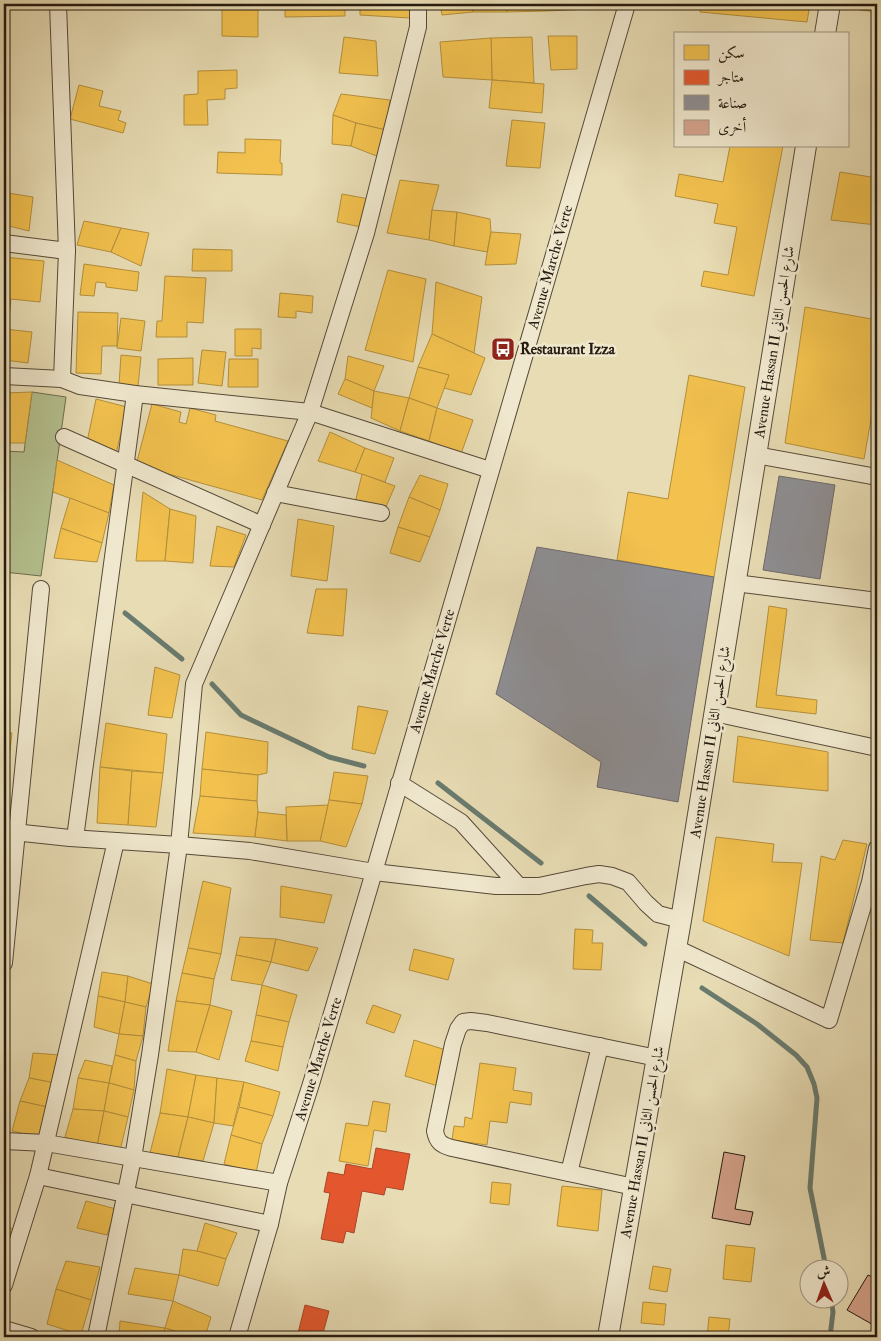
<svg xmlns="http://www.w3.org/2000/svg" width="881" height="1341" font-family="'IM FELL Double Pica',Amiri,serif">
  <rect width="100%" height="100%" fill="#e8dcb4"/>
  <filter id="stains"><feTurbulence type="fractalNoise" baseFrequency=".004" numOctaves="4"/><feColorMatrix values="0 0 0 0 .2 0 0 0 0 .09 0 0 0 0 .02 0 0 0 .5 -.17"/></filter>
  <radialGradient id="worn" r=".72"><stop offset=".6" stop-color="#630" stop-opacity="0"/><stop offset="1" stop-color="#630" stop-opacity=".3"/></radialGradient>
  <polygon fill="#b4c08e" stroke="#6c6d4f" points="32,392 66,397 41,576 4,572 4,451 24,452"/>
  <g fill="#f2c14e" stroke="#b48f3b">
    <polygon points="222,4 258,4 258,37 222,36"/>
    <polygon points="285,4 345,4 345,16 285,17"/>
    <polygon points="360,4 410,4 410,18 360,15"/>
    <polygon points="440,4 473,4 473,12 442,15"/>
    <polygon points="473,4 508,4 507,12 473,12"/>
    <polygon points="508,4 547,4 547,11 507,12"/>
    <polygon points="547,4 590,4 590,9 547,11"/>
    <polygon points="701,4 810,4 807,22 700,12"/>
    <polygon points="861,4 877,4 877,12 860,10"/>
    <polygon points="548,36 577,36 577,69 551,70"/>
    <polygon points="344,37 376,41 378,76 339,73"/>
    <polygon points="532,37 534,83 492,80 491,38"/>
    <polygon points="491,38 492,80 443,77 440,42"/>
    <polygon points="237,70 237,88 225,89 225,99 207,100 208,125 184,125 184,95 198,94 198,71"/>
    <polygon points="492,80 544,84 542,113 489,108"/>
    <polygon points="79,85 103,91 99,106 121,111 118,120 126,123 123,133 70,119"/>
    <polygon points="341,94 390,100 386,130 356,123 333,115"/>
    <polygon points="333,115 356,123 351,146 332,144"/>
    <polygon points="512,120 545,123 540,168 506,166"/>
    <polygon points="356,123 386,130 379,157 351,146"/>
    <polygon points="245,139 281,140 280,163 282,163 282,175 217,173 218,152 245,153"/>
    <polygon points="730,146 783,146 754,296 701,286 704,271 728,275 737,227 714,223 718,204 675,196 679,174 723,182"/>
    <polygon points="840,172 877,178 877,225 831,220"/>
    <polygon points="400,180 439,185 432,210 429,240 387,233"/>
    <polygon points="8,193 33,197 29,231 5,225"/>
    <polygon points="342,194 369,199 361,227 337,222"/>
    <polygon points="432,210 457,212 454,246 429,240"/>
    <polygon points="457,212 490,219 491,232 487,252 454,246"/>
    <polygon points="84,221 121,228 111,252 77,245"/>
    <polygon points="121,228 149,233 141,266 111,252"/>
    <polygon points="491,232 521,234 516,264 485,265"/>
    <polygon points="193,249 232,250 232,271 192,271"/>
    <polygon points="4,257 44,261 40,302 11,299 8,327 4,327"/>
    <polygon points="84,264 139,272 137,291 106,287 106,283 96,282 94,296 80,295"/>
    <polygon points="388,270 426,279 413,362 365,350"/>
    <polygon points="165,276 206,278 203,323 187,322 187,337 156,337 157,321 162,321"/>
    <polygon points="436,282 482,297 474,353 432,334"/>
    <polygon points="280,293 313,296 312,313 296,311 296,318 278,317"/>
    <polygon points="805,307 877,320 877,409 873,408 864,459 785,443"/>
    <polygon points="78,312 118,313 117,346 102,346 101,374 76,373"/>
    <polygon points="121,318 145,321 141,351 117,348"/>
    <polygon points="4,329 32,332 28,363 4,360"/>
    <polygon points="235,329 261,329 261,349 252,348 252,356 235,356"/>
    <polygon points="432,334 485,358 471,395 444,388 449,375 418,367"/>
    <polygon points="202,350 226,352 222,386 198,383"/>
    <polygon points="121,355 141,357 138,386 119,385"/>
    <polygon points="348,356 384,366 374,391 345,379"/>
    <polygon points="193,358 193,385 158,385 158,359"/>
    <polygon points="229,359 258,359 258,387 228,387"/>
    <polygon points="418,367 449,375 437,408 409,398"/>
    <polygon points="689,375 745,387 714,577 617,560 628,492 668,499"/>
    <polygon points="345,379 374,391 372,408 338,394"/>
    <polygon points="374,391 409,398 400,431 371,418"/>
    <polygon points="32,392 25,443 4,443 4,393"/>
    <polygon points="409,398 437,408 429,441 400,431"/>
    <polygon points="96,399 127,407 116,454 87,442"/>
    <polygon points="152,404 181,412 179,422 186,424 190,408 216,415 215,421 288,441 262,500 136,465"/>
    <polygon points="437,408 473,420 461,454 429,441"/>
    <polygon points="330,432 365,448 355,472 318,461"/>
    <polygon points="365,448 394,458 385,482 355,472"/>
    <polygon points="57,460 114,485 109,513 53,492"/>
    <polygon points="362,474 395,486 385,509 355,503"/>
    <polygon points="420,475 448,484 440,510 409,497"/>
    <polygon points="143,492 170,509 165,561 136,561"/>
    <polygon points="409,497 440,510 430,537 398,527"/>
    <polygon points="70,498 109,513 102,543 61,528"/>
    <polygon points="170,509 196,516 193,563 165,561"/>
    <polygon points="298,519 334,526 327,581 291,576"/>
    <polygon points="217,526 246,535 234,567 210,566"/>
    <polygon points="398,527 430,537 420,562 390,553"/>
    <polygon points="61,528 102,543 97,562 54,558"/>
    <polygon points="316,589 347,589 343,636 307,633"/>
    <polygon points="769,606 787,609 776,695 817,700 816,714 756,707"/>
    <polygon points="155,667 180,675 172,718 148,715"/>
    <polygon points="358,706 388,711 375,754 352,749"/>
    <polygon points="106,723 167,734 163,773 100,767"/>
    <polygon points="4,732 12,733 9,760 4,759"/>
    <polygon points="206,732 268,742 267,773 258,775 202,769"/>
    <polygon points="738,736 828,752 828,791 733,782"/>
    <polygon points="100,767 132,771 128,825 97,823"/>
    <polygon points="202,769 258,775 257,801 200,796"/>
    <polygon points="132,771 163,773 156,827 128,825"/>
    <polygon points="334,772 368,776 362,804 329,800"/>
    <polygon points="200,796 257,801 258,812 255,837 193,833"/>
    <polygon points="329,800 362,804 346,847 320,841"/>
    <polygon points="328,805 320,841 287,841 286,807"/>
    <polygon points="258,812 286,815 287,841 255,837"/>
    <polygon points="716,837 774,844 772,862 802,863 789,956 703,921"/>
    <polygon points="843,840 867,844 843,943 810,940 821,856 835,860"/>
    <polygon points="203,881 231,888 221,954 188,948"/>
    <polygon points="281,886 332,895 324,923 280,917"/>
    <polygon points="575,929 593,930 592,943 603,943 601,970 573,969"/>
    <polygon points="240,937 276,939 271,962 236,955"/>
    <polygon points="276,939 318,948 308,971 271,962"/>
    <polygon points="188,948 221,954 214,979 182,973"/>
    <polygon points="414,949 454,959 448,980 409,970"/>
    <polygon points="236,955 271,962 262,985 231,980"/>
    <polygon points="102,972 128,976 125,1002 98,996"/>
    <polygon points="182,973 214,979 210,1005 176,1001"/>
    <polygon points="128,976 153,984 146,1007 125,1002"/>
    <polygon points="262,985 297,995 289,1022 256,1015"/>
    <polygon points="98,996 125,1002 119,1034 94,1027"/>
    <polygon points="176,1001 210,1005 196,1052 168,1051"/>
    <polygon points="125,1002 146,1007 143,1036 119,1034"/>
    <polygon points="210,1005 232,1011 219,1060 196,1052"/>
    <polygon points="373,1005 401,1015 394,1033 366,1023"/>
    <polygon points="256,1015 289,1022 283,1047 251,1041"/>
    <polygon points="119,1034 143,1036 136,1061 115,1055"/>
    <polygon points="414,1040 449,1051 438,1086 405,1076"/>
    <polygon points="251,1041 283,1047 278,1071 245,1061"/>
    <polygon points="33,1053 60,1055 55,1083 29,1078"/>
    <polygon points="115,1055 136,1061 134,1090 109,1083"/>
    <polygon points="85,1060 112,1066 109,1083 78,1078"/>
    <polygon points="480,1063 516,1068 513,1090 532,1093 531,1105 510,1102 507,1123 490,1121 487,1145 452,1140 454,1126 464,1127 465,1117 472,1119"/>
    <polygon points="167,1069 196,1075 188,1117 160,1113"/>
    <polygon points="196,1075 217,1078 214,1123 188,1117"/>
    <polygon points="29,1078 55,1083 47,1107 20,1101"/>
    <polygon points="78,1078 109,1083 104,1111 73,1109"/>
    <polygon points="217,1078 244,1082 233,1126 214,1123"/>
    <polygon points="244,1082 280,1092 273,1116 239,1107"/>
    <polygon points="109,1083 134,1090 128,1117 104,1111"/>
    <polygon points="20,1101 47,1107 39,1137 12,1131"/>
    <polygon points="373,1101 390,1104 386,1132 374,1130 368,1166 339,1161 346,1123 368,1126"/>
    <polygon points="239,1107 273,1116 262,1144 231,1135"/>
    <polygon points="73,1109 104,1111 97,1147 65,1137"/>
    <polygon points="104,1111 128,1117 120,1151 97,1147"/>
    <polygon points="160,1113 188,1117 178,1157 150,1153"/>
    <polygon points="188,1117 214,1123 203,1161 178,1157"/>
    <polygon points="231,1135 262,1144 256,1173 224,1164"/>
    <polygon points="492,1182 511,1184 509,1205 490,1203"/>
    <polygon points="562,1186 602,1190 598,1231 557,1226"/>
    <polygon points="86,1201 116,1209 107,1235 77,1228"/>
    <polygon points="205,1223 237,1233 226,1259 197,1251"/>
    <polygon points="4,1225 15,1230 6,1256 4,1256"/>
    <polygon points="726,1245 755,1248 751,1282 723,1279"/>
    <polygon points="183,1249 197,1251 226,1259 218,1286 179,1275"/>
    <polygon points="66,1261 100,1267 91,1300 56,1289"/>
    <polygon points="653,1266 671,1269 667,1292 649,1289"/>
    <polygon points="135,1268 179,1275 173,1301 128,1294"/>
    <polygon points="56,1289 91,1300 81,1335 47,1324"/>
    <polygon points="173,1301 211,1317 205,1337 194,1337 165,1328"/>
    <polygon points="643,1302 666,1304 664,1325 641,1323"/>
    <polygon points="709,1317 730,1319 728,1337 707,1337"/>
    <polygon points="120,1321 165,1328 163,1337 119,1337"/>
    <polygon points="165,1328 194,1337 163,1337"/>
  </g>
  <g fill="#e4572e" stroke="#aa4525">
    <polygon points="376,1148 410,1154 403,1190 386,1187 384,1195 362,1191 354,1233 346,1231 343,1243 321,1239 330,1193 324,1192 328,1172 344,1175 346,1164 372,1169"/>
    <polygon points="305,1305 329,1311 322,1337 297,1337"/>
  </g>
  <g fill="#8d8d92" stroke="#6e6a6b">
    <polygon points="779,476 835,485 820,579 763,570"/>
    <polygon points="537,547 714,577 678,802 597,787 601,762 496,694"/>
  </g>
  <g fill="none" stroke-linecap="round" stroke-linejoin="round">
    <g stroke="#697b6f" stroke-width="5">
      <polyline points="125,613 182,659"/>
      <polyline points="212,684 241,715 329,757 364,766"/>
      <polyline points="438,783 541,863"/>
      <polyline points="589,896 645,944"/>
      <polyline points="702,988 757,1024 796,1055 807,1067 814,1084 817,1098 810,1188 826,1268"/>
      <polyline points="830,1337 833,1312 831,1298"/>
    </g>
  </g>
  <g fill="#d6a38c" stroke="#241a10">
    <polygon points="724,1152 745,1156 735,1209 753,1212 750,1225 712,1218"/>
    <polygon points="868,1275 877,1279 877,1327 847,1310"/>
  </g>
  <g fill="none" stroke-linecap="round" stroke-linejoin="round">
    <g stroke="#554a39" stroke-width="18">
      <g id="minor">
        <polyline points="4,243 67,251 58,4"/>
        <polyline points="4,376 62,379 80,386 135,394 310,412 490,470"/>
        <polyline points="62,379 67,251"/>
        <polyline points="64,437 262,525"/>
        <polyline points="756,455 877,477"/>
        <polyline points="275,493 381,513"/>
        <polyline points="735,583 877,601"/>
        <polyline points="714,713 877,748"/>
        <polyline points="399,783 461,822 519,886"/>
        <polyline points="4,831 70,838 179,845 250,851 374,872 496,886 539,886 586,876 599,874 612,876 628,882 646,903 658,914 681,920"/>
        <polyline points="75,838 135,394"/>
        <polyline points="676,948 829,1020 870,882 877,848"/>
        <polyline points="4,963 41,589"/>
        <polyline points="4,1141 46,1143 279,1183"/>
        <polyline points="569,1173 600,1046"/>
        <polyline points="38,1176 270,1224"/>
        <path d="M634 1187 452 1148C441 1145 437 1142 435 1131L453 1044 458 1029 463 1022 471 1021 487 1023 657 1058"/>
        <polyline points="4,1285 38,1176 116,841"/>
        <polyline points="4,1329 31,1337"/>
        <polyline points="96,1337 133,1158 150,1055 179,845 194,684 310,412 366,233 418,27 418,4"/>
        <polyline points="237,1337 270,1224 279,1183 311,1084 374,872 627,4"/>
      </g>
    </g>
    <g stroke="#554a39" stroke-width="22">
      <g id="tertiary">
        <polyline points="825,34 830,4"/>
        <polyline points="608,1337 681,920 806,146"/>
      </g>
    </g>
    <use href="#minor" stroke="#f0e8ce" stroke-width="16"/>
    <use href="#tertiary" stroke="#f0e8ce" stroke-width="20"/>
  </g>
  <defs>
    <g id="bus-square" transform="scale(1.25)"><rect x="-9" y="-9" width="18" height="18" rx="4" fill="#8f2418" stroke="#f0e8ce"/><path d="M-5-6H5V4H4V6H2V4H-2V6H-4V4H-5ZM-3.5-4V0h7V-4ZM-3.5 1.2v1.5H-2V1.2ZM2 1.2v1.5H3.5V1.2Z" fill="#fff"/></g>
  </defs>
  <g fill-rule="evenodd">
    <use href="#bus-square" x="503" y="349"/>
  </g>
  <g text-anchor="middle" stroke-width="5" stroke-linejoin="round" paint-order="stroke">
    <g font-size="15" fill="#241a10" stroke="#f0e8ce">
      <text transform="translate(550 267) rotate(-74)" y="5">Avenue Marche Verte</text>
      <text transform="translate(774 342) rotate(-81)" y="5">Avenue Hassan II شارع الحسن الثاني</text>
      <text transform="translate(432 671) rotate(-74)" y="5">Avenue Marche Verte</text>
      <text transform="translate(710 742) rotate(-81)" y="5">Avenue Hassan II شارع الحسن الثاني</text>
      <text transform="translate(318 1059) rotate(-73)" y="5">Avenue Marche Verte</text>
      <text transform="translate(642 1142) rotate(-80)" y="5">Avenue Hassan II شارع الحسن الثاني</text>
    </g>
    <g font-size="15" font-weight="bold" fill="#241a10" stroke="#f0e8ce" text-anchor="start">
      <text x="520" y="354">Restaurant Izza</text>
    </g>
  </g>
  <rect width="881" height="1341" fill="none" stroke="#e8dcb4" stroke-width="20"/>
  <rect x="5" y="5" width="871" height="1331" fill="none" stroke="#241a10" stroke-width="2.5"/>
  <rect x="10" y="10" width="861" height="1321" fill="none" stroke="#241a10"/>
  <rect x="674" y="32" width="175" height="115" fill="#f0e8ce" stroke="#9e9682"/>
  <rect x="684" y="45" width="25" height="15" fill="#f2c14e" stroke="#9e9682"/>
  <text x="718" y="58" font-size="15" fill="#241a10">سكن</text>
  <rect x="684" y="70" width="25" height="15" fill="#e4572e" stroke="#9e9682"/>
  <text x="718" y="82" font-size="15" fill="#241a10">متاجر</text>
  <rect x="684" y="95" width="25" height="15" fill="#8d8d92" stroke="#9e9682"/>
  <text x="718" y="108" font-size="15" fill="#241a10">صناعة</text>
  <rect x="684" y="120" width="25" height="15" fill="#d6a38c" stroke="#9e9682"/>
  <text x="718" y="132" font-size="15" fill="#241a10">أخرى</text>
  <g transform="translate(824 1284) rotate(358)"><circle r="24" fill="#f0e8ce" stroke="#9e9682"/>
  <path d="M0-4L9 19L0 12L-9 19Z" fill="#8f2418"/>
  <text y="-8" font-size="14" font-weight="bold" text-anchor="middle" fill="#241a10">ش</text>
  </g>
  <rect width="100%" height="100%" filter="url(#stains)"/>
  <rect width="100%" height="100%" fill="url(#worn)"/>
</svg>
